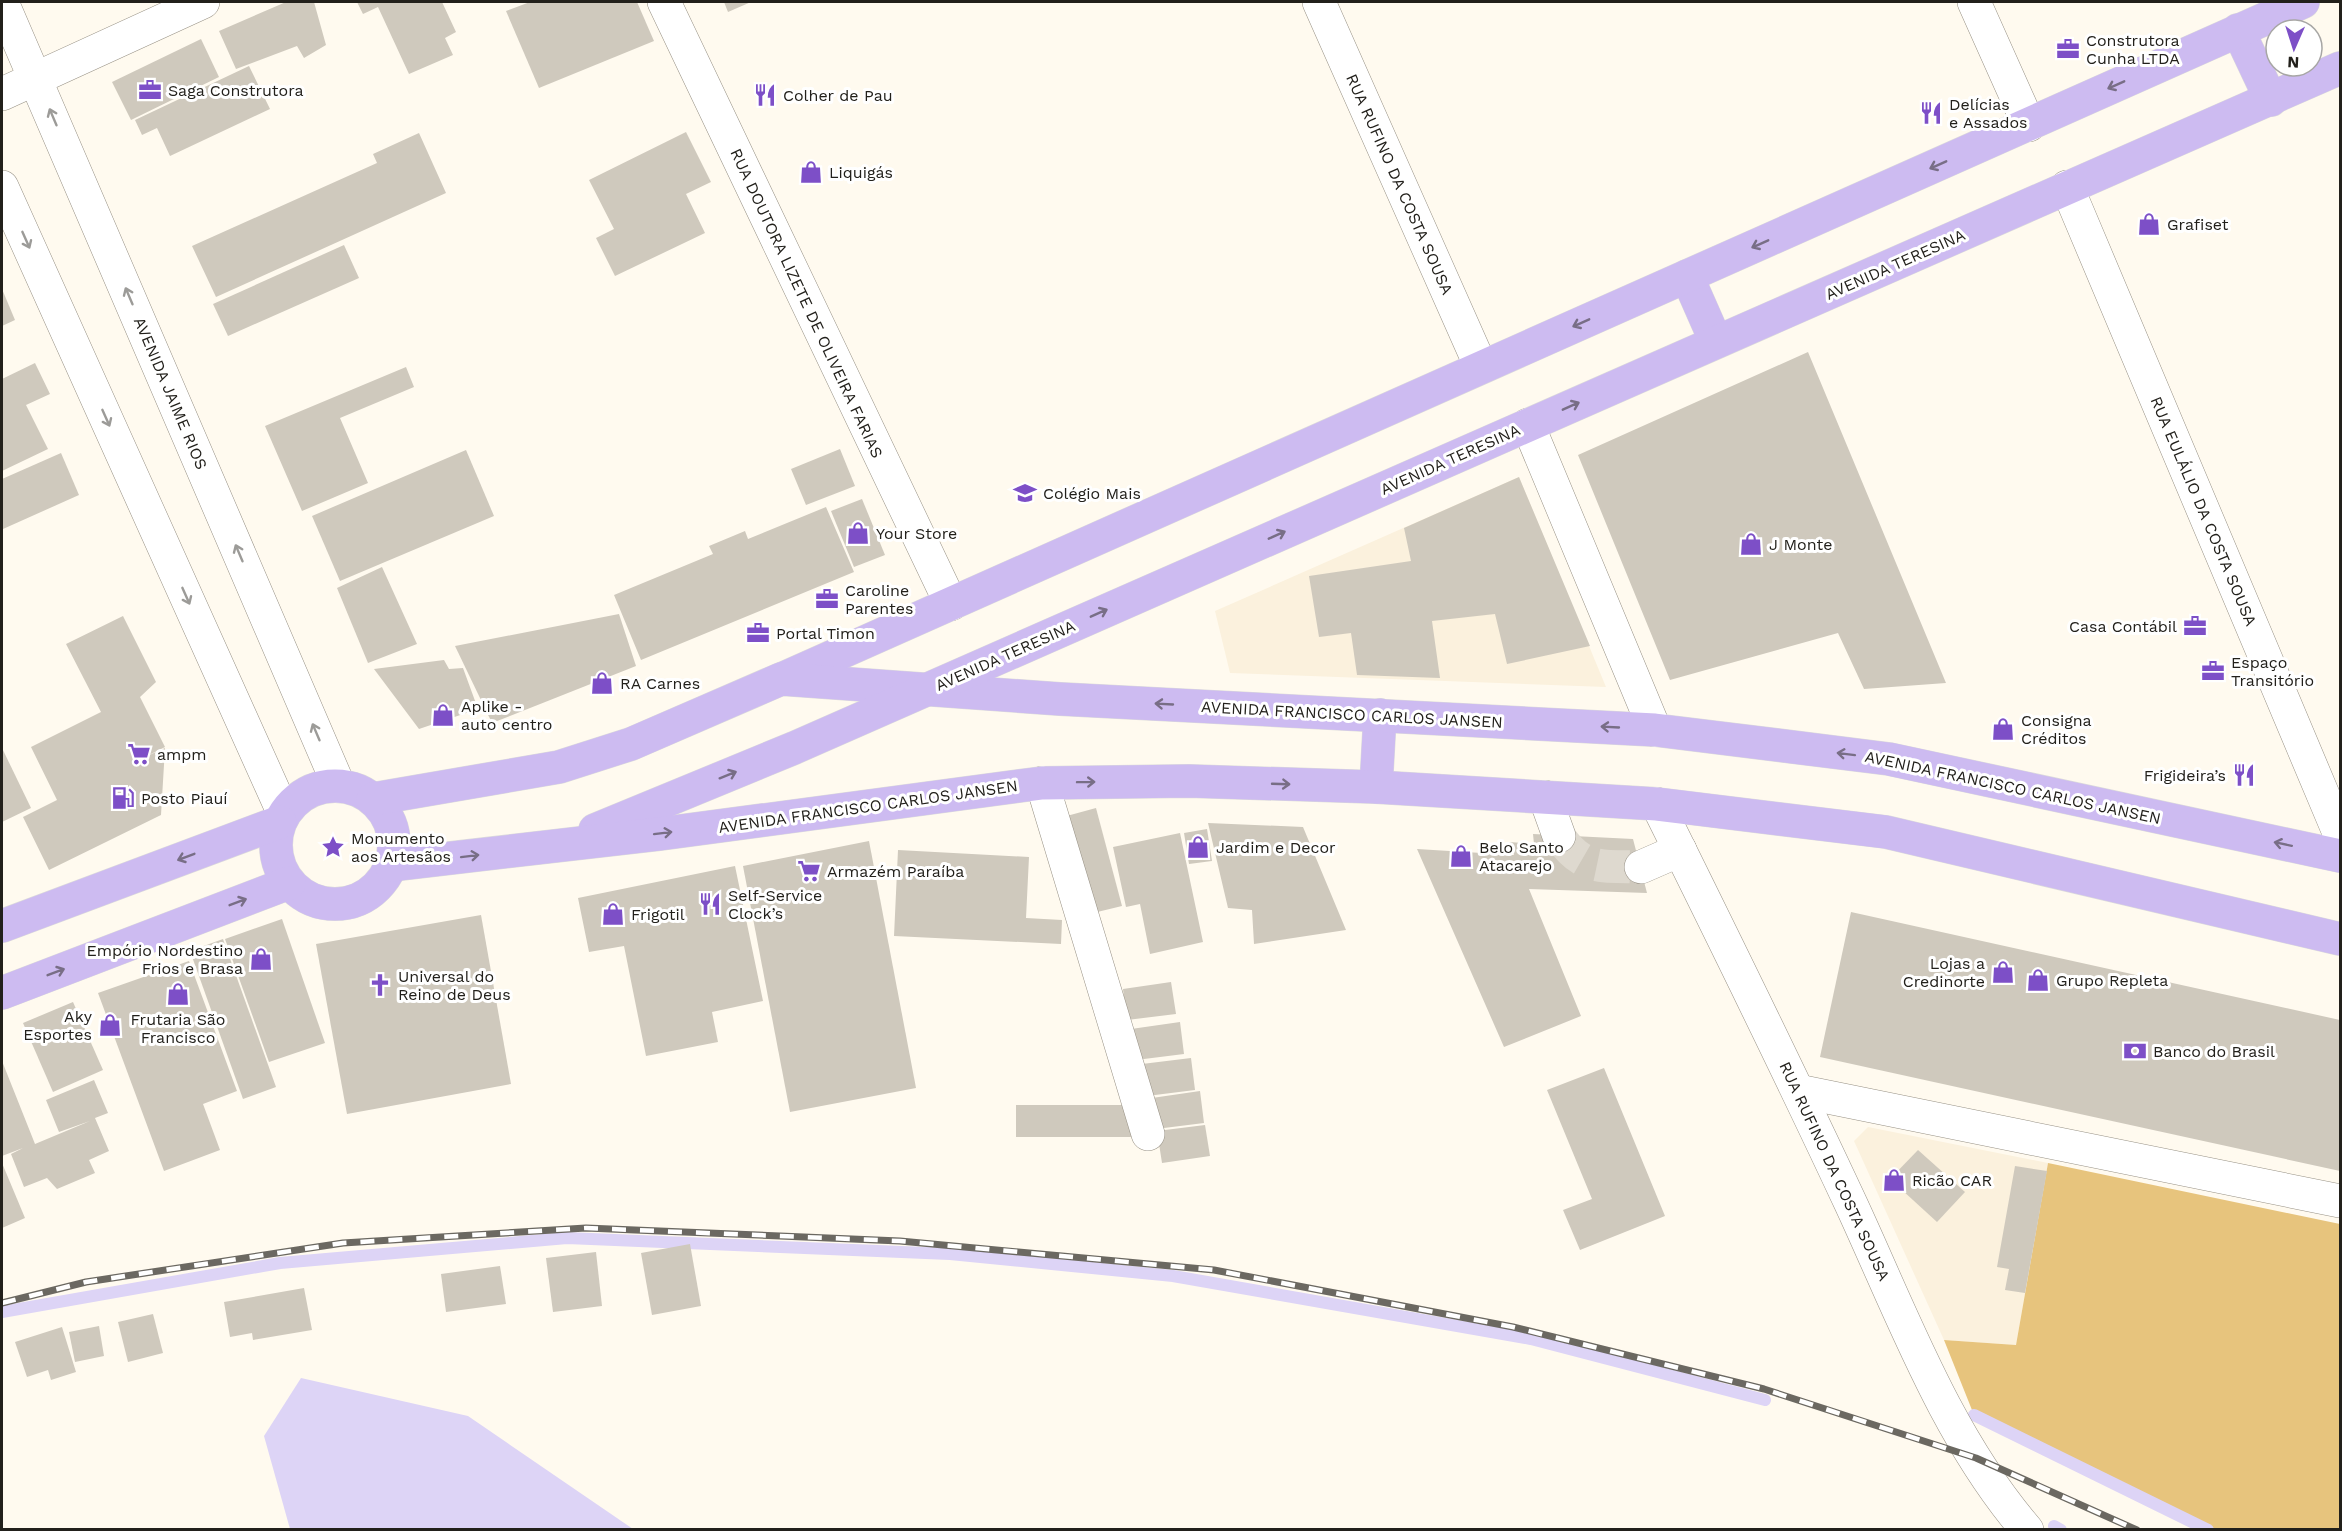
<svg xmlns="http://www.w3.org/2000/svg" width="2342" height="1531" font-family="'Work Sans',sans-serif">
  <rect width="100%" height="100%" fill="#fffaef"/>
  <g fill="#fbf1dd">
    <polygon points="1519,477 1606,687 1230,673 1215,611"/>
    <polygon points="1868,1127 2048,1163 2016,1345 1944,1340 1854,1141"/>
  </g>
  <polygon fill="#e7c47d" points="2048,1163 2340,1224 2340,1529 2208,1529 1974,1415 1944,1340 2016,1345"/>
  <polygon fill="#ddd4f6" points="301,1378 468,1416 633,1529 290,1529 264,1436"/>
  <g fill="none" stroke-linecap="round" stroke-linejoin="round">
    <g stroke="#ddd4f6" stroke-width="12">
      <polyline points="2,1312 280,1263 567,1238 950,1254 1173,1276 1531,1339 1765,1400"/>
      <polyline points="1974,1415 2208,1530"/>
      <polyline points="2054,1526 2061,1530"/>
    </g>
  </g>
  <g fill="#cfc9bd">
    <polygon points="286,2 314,2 326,45 304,58 297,46 236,69 219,31"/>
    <polygon points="357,2 442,2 456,32 445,38 453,55 409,74 378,7 363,14"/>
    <polygon points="530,2 637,2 654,41 539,88 506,11"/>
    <polygon points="724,2 751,2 728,12"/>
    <polygon points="201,39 219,77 131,120 112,82"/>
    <polygon points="249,66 270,109 170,156 157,128 142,135 135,120"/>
    <polygon points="686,132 711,182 686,194 705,233 615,276 596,238 614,229 589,180"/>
    <polygon points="419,133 446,193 216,297 192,246 377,163 373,154"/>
    <polygon points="344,245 359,278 228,336 213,304"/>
    <polygon points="2,289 15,320 2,326"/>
    <polygon points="1808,352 1946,683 1864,689 1838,633 1670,680 1578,455"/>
    <polygon points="35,363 50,394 26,405 48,449 2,471 2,379"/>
    <polygon points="406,367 414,387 340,418 368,483 302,511 265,426"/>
    <polygon points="840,449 855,486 806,505 791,469"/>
    <polygon points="466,450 494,516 340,581 312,516"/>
    <polygon points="61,453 79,495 3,529 2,479"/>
    <polygon points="1519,477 1590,646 1507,664 1495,614 1432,621 1440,678 1357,675 1351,633 1319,637 1309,576 1411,561 1404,528"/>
    <polygon points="862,499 885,555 854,567 831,511"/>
    <polygon points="826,507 854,572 641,660 614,595 713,554 709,546 745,531 748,539"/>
    <polygon points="382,567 417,644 368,663 337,588"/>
    <polygon points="619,614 636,666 492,723 455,646"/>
    <polygon points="123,616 156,682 140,697 165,747 145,757 165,748 161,815 49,870 23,817 57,800 31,747 101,712 66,644"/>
    <polygon points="444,660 449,669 463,668 478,709 419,729 374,669"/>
    <polygon points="2,748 31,808 2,822"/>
    <polygon points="1096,808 1122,906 1089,914 1063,817"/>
    <polygon points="1208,823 1303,827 1346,930 1254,944 1252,910 1228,908"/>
    <polygon points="1207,829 1212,861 1189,864 1184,833"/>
    <polygon points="1180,833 1203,942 1150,954 1140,904 1126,907 1113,847"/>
    <polygon points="1533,834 1633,839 1647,893 1529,889 1581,1016 1504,1047 1417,849 1514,855 1509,842 1534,844"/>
    <polygon points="869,841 916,1088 790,1112 743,866"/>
    <polygon points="898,850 1029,857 1026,918 1062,920 1061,944 894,936"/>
    <polygon points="735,866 763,1001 712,1012 718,1042 646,1056 624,946 589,952 578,898"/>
    <polygon points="1851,912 2340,1020 2340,1171 1820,1057"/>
    <polygon points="481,915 511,1084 347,1114 316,944"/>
    <polygon points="282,919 325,1043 269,1062 225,939"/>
    <polygon points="223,939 276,1087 243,1099 190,951"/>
    <polygon points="189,961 237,1091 203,1104 220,1150 164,1171 98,993"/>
    <polygon points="1171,982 1176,1014 1127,1020 1123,989"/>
    <polygon points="73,1002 103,1070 53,1092 23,1023"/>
    <polygon points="1180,1022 1184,1054 1136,1060 1131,1029"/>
    <polygon points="1191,1058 1195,1090 1147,1096 1142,1064"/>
    <polygon points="2,1061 35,1144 90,1121 59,1132 46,1100 94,1080 108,1113 95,1118 109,1151 89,1160 95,1173 57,1189 47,1178 24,1187 11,1154 23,1148 2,1156"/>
    <polygon points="1604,1068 1665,1216 1580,1250 1563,1210 1592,1199 1547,1090"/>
    <polygon points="1200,1091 1204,1123 1156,1129 1152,1098"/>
    <rect x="1016" y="1105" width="121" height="32"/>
    <polygon points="1205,1125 1210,1156 1162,1163 1157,1131"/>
    <polygon points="1918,1150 1965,1192 1937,1222 1890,1179"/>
    <polygon points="2,1163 25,1218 2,1228"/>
    <polygon points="2015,1166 2047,1171 2025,1293 2005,1290 2009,1269 1997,1267"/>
    <polygon points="690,1244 701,1306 652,1315 641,1253"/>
    <polygon points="596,1252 602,1306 553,1312 546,1258"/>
    <polygon points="500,1266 506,1304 446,1312 441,1274"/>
    <polygon points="304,1288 312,1330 253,1340 252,1333 230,1337 224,1302"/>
    <polygon points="153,1314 163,1353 128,1362 118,1322"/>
    <polygon points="99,1326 104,1356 75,1362 69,1332"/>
    <polygon points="62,1327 76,1372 51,1380 48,1370 27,1377 15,1342"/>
  </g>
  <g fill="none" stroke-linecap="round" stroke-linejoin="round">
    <path stroke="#ded9cf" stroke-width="33" stroke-dasharray="33 16" stroke-linecap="butt" d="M1559 836C1583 871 1602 866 1641 867"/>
    <g stroke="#979185" stroke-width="34">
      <g id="minor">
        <polyline points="2,2 339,786"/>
        <polyline points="664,2 951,604"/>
        <polyline points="1319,2 1481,367"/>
        <polyline points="1974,2 2029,125"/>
        <polyline points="2,94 203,2"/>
        <polyline points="2,187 284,814"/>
        <polyline points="2067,187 2340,835"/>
        <polyline points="1528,425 1655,730"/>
        <polyline points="1042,783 1148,1134"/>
        <polyline points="1545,797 1559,836"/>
        <path d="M1657 804C1723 937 1788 1069 1851 1204 1902 1314 1946 1436 2027 1530"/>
        <polyline points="1641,867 1680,850"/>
        <polyline points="1798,1091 2340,1201"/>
      </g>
    </g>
    <g stroke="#dcdbdb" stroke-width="34">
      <g id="major">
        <polyline points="2238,30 2271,100"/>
        <polyline points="1687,276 1716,342"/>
        <polyline points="784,678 2303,2"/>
        <circle cx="335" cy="845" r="59"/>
        <polyline points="1376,787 1380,715"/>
        <polyline points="373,799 559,767 631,744 781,679 1060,699 1655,730 1889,759 2340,856"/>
        <polyline points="595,830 794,748 2340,68"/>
        <polyline points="391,865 659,834 1042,783 1189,781 1376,787 1657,804 1886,832 2340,939"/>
        <polyline points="2,926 280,822"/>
        <polyline points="2,993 289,883"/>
      </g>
    </g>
    <use href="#minor" stroke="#fff" stroke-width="33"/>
    <use href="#major" stroke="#cdbbf1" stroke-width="33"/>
    <g stroke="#6b6861" stroke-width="7">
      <polyline id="rail" points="2,1303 86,1282 343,1243 586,1228 900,1241 1214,1270 1513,1327 1764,1389 1976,1458 2137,1530"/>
    </g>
    <use href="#rail" stroke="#fff" stroke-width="4.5" stroke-dasharray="14" stroke-linecap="butt"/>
  </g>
  <defs><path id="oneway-shaft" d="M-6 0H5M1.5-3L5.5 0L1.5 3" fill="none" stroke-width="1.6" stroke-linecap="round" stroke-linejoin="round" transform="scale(1.5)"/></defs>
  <g stroke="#786e86">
    <use href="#oneway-shaft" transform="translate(2116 85) rotate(156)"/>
    <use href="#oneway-shaft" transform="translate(1938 165) rotate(156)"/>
    <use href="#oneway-shaft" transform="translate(1760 244) rotate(156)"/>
    <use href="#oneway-shaft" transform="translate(1581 323) rotate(156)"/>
    <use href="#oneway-shaft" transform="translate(1571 406) rotate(-24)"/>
    <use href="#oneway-shaft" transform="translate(1277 535) rotate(-24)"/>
    <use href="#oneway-shaft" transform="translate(1099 613) rotate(-24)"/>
    <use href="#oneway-shaft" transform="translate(1164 704) rotate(-177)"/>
    <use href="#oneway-shaft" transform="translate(1610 727) rotate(-177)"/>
    <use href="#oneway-shaft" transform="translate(1846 754) rotate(-173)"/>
    <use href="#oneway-shaft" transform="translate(728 775) rotate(-22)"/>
    <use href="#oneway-shaft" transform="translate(1086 782) rotate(-1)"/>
    <use href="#oneway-shaft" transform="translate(1281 784) rotate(2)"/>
    <use href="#oneway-shaft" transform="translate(663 833) rotate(-7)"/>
    <use href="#oneway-shaft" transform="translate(2283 844) rotate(-168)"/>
    <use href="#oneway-shaft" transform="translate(470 856) rotate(-7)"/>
    <use href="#oneway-shaft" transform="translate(186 857) rotate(159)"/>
    <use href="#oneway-shaft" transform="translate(238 902) rotate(-21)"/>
    <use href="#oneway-shaft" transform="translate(56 972) rotate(-21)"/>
  </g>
  <g stroke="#9c9b98">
    <use href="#oneway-shaft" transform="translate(53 117) rotate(-113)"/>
    <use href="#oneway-shaft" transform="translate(26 240) rotate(66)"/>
    <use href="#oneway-shaft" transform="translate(129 296) rotate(-113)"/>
    <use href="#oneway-shaft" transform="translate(106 418) rotate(66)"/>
    <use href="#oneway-shaft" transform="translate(239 553) rotate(-113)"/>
    <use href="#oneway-shaft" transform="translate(186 596) rotate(66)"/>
    <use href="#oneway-shaft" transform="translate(316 732) rotate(-113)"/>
  </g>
  <defs>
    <g id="office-bare" transform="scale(1.8)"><path d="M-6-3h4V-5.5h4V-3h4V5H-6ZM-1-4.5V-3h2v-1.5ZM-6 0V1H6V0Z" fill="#7d4fc7" stroke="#fff" stroke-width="2.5" paint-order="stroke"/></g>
    <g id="restaurant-bare" transform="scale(1.8)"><path d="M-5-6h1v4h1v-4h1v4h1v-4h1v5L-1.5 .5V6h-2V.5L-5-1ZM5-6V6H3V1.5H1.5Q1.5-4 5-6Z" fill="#7d4fc7" stroke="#fff" stroke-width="2.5" paint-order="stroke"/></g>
    <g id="shop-bare" transform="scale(1.8)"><path d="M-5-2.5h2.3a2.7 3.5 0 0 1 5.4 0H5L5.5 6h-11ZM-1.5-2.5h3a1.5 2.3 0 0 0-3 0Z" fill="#7d4fc7" stroke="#fff" stroke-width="2.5" paint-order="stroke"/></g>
    <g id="school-bare" transform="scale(1.8)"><path d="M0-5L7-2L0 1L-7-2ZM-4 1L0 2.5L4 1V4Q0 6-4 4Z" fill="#7d4fc7" stroke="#fff" stroke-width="2.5" paint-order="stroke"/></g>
    <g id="supermarket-bare" transform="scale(1.8)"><path d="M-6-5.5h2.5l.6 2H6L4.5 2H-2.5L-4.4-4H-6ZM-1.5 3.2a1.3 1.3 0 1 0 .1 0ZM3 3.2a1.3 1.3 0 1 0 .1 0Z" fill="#7d4fc7" stroke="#fff" stroke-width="2.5" paint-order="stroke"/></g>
    <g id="fuel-bare" transform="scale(1.8)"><path d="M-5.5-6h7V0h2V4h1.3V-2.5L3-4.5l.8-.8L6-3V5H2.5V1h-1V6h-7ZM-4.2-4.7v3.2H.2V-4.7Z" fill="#7d4fc7" stroke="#fff" stroke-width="2.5" paint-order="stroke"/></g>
    <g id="sight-bare" transform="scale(1.8)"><path d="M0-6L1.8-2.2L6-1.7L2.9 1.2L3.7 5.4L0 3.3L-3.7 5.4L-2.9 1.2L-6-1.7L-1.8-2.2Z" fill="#7d4fc7" stroke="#fff" stroke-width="2.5" paint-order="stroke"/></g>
    <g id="church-bare" transform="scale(1.8)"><path d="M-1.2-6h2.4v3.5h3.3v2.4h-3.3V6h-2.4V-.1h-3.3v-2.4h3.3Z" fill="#7d4fc7" stroke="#fff" stroke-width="2.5" paint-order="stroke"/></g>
    <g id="bank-bare" transform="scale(1.8)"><path d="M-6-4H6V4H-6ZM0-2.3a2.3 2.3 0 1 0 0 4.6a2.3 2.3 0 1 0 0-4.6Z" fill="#7d4fc7" stroke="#fff" stroke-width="2.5" paint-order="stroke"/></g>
  </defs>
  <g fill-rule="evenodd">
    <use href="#office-bare" x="2068" y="49"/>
    <use href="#office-bare" x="150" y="90"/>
    <use href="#restaurant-bare" x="765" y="95"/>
    <use href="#restaurant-bare" x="1931" y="113"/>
    <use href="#shop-bare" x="811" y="172"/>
    <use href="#shop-bare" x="2149" y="224"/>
    <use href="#school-bare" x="1025" y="493"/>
    <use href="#shop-bare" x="858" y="533"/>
    <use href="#shop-bare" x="1751" y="544"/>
    <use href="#office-bare" x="827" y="599"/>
    <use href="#office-bare" x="2195" y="626"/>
    <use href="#office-bare" x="758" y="633"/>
    <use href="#office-bare" x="2213" y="671"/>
    <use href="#shop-bare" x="602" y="683"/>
    <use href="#shop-bare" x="443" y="715"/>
    <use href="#shop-bare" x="2003" y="729"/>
    <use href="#supermarket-bare" x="139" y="754"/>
    <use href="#restaurant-bare" x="2244" y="775"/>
    <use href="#fuel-bare" x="123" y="798"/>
    <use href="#sight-bare" x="333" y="847"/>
    <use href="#shop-bare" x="1198" y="847"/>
    <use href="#shop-bare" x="1461" y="856"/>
    <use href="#supermarket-bare" x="809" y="871"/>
    <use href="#restaurant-bare" x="710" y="904"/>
    <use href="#shop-bare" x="613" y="914"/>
    <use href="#shop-bare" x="261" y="959"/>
    <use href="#shop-bare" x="2003" y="972"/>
    <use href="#shop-bare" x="2038" y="980"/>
    <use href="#church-bare" x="380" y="985"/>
    <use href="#shop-bare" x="178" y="994"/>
    <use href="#shop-bare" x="110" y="1025"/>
    <use href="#bank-bare" x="2135" y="1051"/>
    <use href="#shop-bare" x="1894" y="1180"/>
  </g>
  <g text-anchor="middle" stroke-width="6" stroke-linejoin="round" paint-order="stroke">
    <g font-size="16" fill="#22201b" stroke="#fff" text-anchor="start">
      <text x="2086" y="46">Construtora<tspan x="2086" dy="18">Cunha LTDA</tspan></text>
      <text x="168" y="96">Saga Construtora</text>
      <text x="783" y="101">Colher de Pau</text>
      <text x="1949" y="110">Delícias<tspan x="1949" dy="18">e Assados</tspan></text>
      <text x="829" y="178">Liquigás</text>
      <text x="2167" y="230">Grafiset</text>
      <text x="1043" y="499">Colégio Mais</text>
      <text x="876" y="539">Your Store</text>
      <text x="1769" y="550">J Monte</text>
      <text x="845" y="596">Caroline<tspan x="845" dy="18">Parentes</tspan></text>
      <text x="2177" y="632" text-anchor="end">Casa Contábil</text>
      <text x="776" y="639">Portal Timon</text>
      <text x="2231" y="668">Espaço<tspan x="2231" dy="18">Transitório</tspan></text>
      <text x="620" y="689">RA Carnes</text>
      <text x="461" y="712">Aplike -<tspan x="461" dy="18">auto centro</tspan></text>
      <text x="2021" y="726">Consigna<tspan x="2021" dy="18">Créditos</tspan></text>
      <text x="157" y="760">ampm</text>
      <text x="2226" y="781" text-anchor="end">Frigideira’s</text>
      <text x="141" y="804">Posto Piauí</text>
      <text x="351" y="844">Monumento<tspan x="351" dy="18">aos Artesãos</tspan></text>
      <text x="1216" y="853">Jardim e Decor</text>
      <text x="1479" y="853">Belo Santo<tspan x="1479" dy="18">Atacarejo</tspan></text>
      <text x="827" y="877">Armazém Paraíba</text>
      <text x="728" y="901">Self-Service<tspan x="728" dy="18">Clock’s</tspan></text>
      <text x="631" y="920">Frigotil</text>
      <text x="243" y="956" text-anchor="end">Empório Nordestino<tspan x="243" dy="18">Frios e Brasa</tspan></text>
      <text x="1985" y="969" text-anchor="end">Lojas a<tspan x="1985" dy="18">Credinorte</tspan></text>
      <text x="398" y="982">Universal do<tspan x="398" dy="18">Reino de Deus</tspan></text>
      <text x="2056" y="986">Grupo Repleta</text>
      <text x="92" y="1022" text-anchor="end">Aky<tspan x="92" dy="18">Esportes</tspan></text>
      <text x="178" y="1025" text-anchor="middle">Frutaria São<tspan x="178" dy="18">Francisco</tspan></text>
      <text x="2153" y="1057">Banco do Brasil</text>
      <text x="1912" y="1186">Ricão CAR</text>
    </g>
    <g font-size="16" fill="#22201b" stroke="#fff">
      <text transform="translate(1400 184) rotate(66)" y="6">RUA RUFINO DA COSTA SOUSA</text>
      <text transform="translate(1895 264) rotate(-24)" y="6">AVENIDA TERESINA</text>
      <text transform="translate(807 303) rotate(65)" y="6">RUA DOUTORA LIZETE DE OLIVEIRA FARIAS</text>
      <text transform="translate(171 393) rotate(67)" y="6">AVENIDA JAIME RIOS</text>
      <text transform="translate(1450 459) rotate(-24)" y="6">AVENIDA TERESINA</text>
      <text transform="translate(2204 511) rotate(67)" y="6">RUA EULÁLIO DA COSTA SOUSA</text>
      <text transform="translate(1005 655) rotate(-24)" y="6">AVENIDA TERESINA</text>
      <text transform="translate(1352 714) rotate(3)" y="6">AVENIDA FRANCISCO CARLOS JANSEN</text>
      <text transform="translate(2013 787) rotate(12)" y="6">AVENIDA FRANCISCO CARLOS JANSEN</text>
      <text transform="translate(868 806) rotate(-8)" y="6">AVENIDA FRANCISCO CARLOS JANSEN</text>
      <text transform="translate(1835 1171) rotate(65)" y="6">RUA RUFINO DA COSTA SOUSA</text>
    </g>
  </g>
  <rect width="2342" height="1531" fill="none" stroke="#22201b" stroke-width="6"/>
  <g transform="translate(2294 48) rotate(183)"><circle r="28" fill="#ffffff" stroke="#a7a6a4" stroke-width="1.5"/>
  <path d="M0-4.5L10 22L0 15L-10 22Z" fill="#7d4fc7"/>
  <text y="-9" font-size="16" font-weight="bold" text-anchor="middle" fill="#22201b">N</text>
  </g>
</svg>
